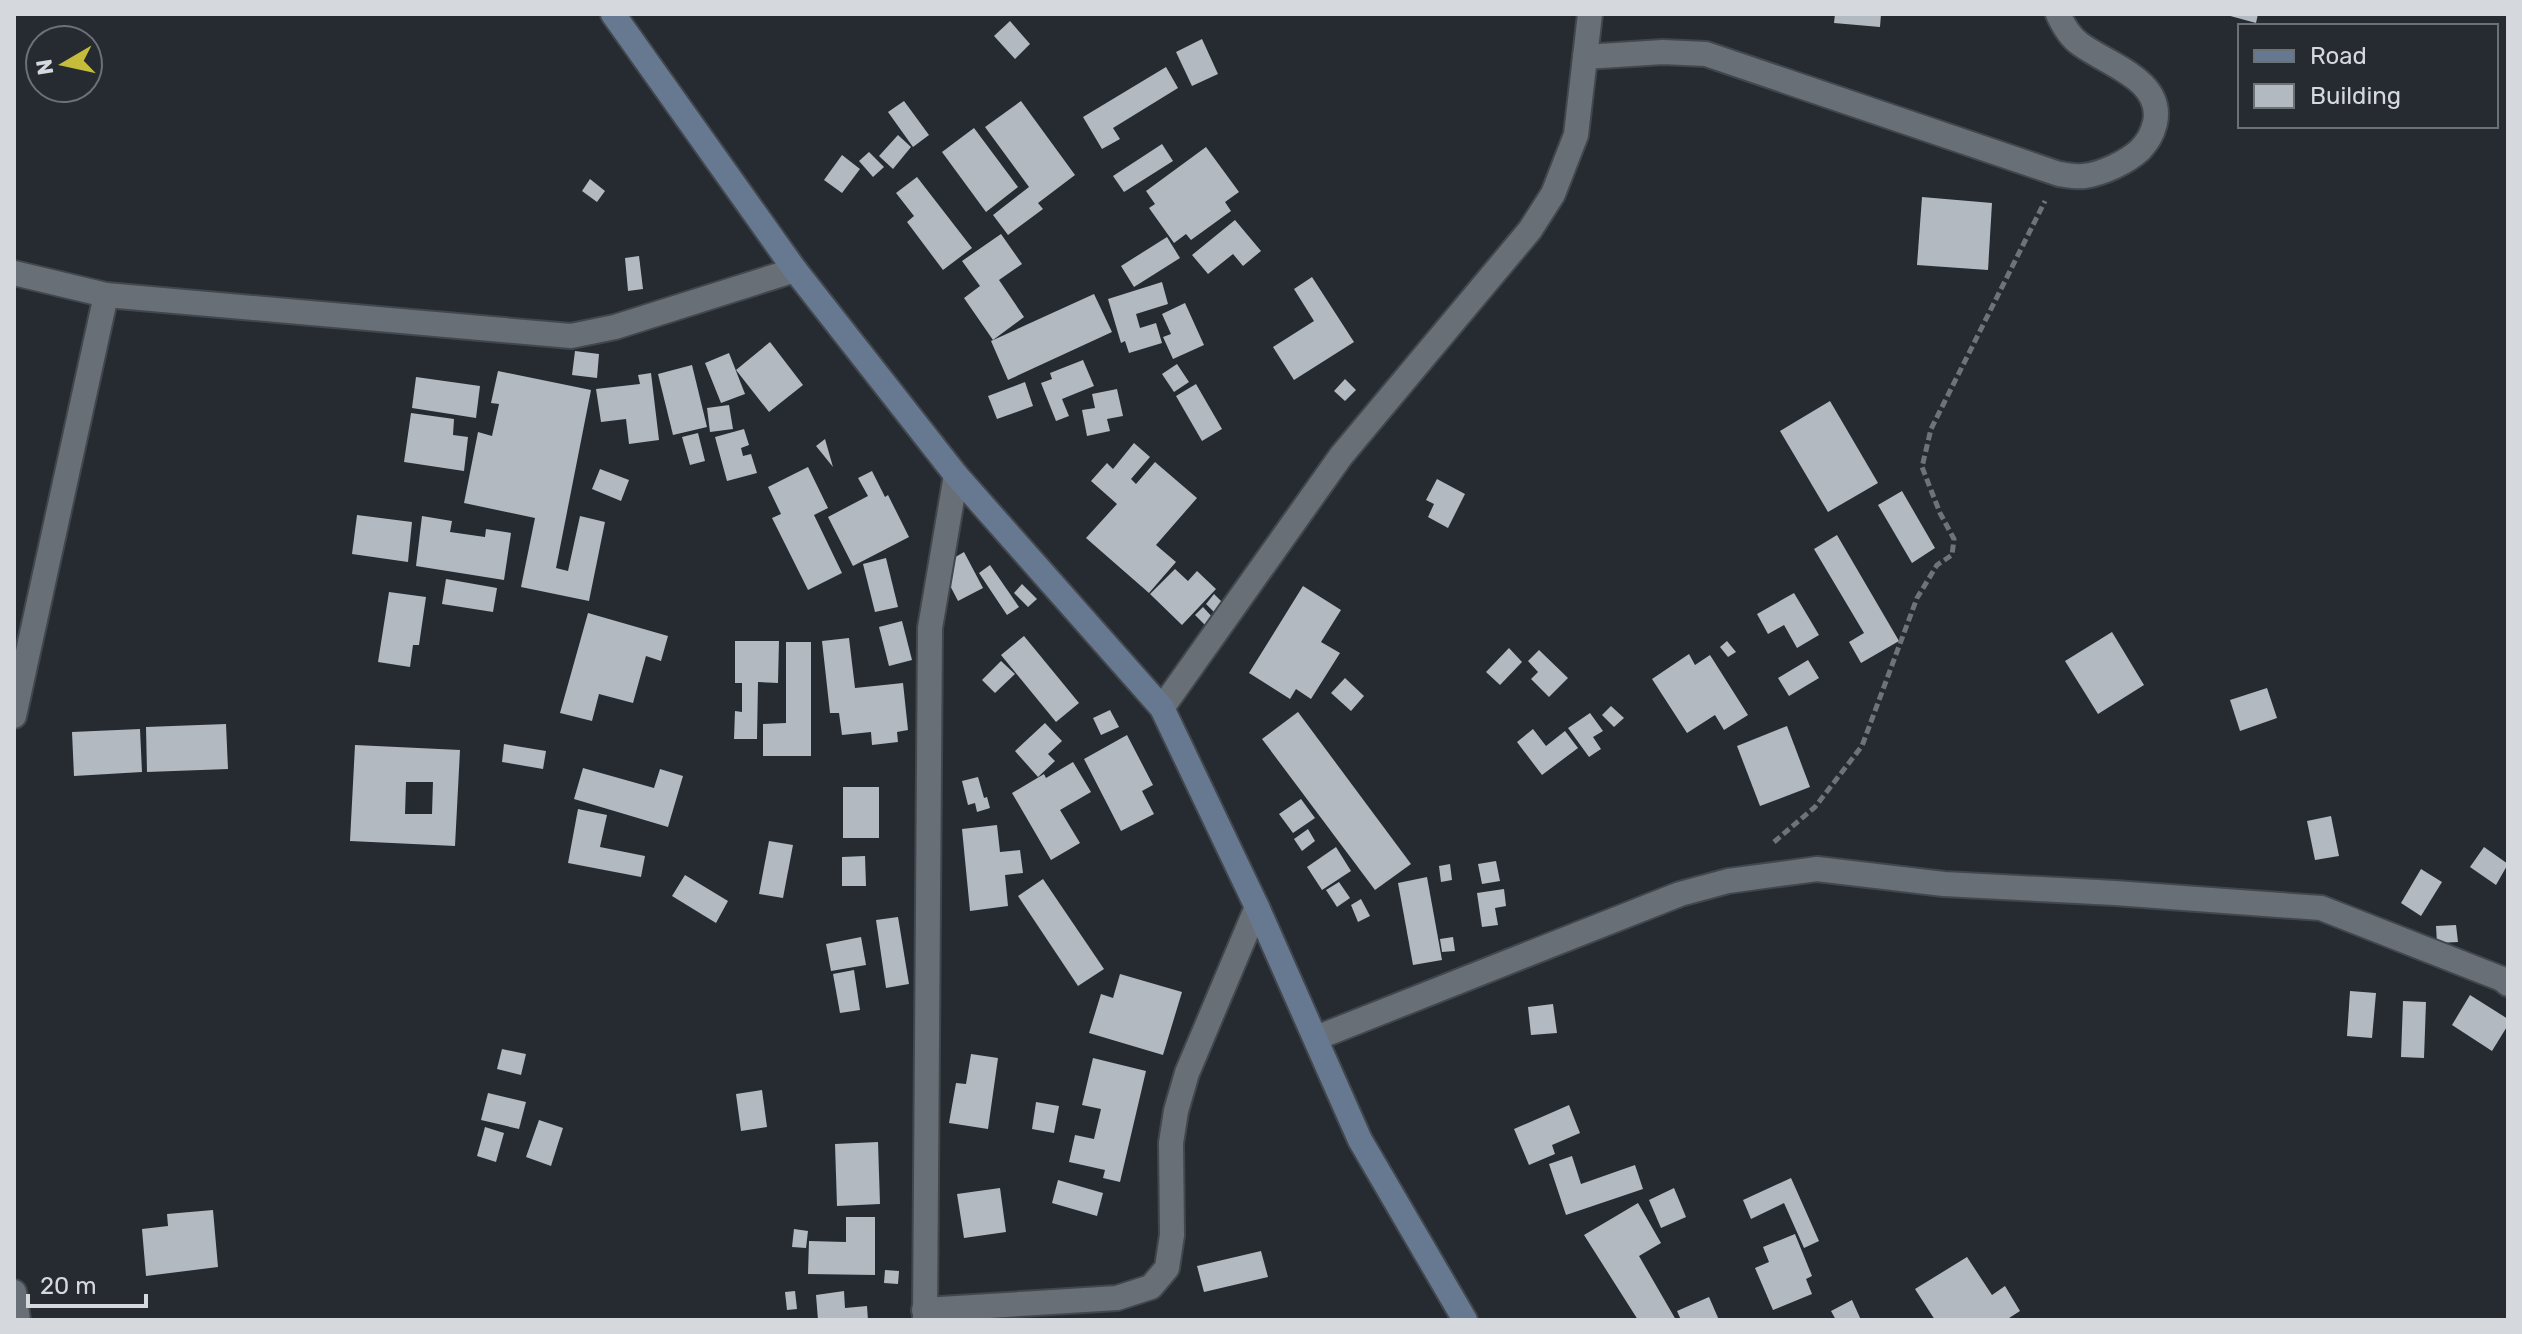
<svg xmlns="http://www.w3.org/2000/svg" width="2522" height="1334" font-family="Rubik,sans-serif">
  <rect width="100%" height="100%" fill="#262b32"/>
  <g fill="#b2b9c1" fill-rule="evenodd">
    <polygon points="1835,14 1881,14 1880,27 1834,23"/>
    <polygon points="2223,14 2258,14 2256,23"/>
    <polygon points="1010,21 1030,44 1015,59 994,36"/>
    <polygon points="1202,39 1218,74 1192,86 1176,52"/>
    <polygon points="1166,67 1178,88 1113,128 1120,139 1102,149 1083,117"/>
    <polygon points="904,101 929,135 913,147 888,112"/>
    <polygon points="1021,101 1075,175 1038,203 1043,209 1008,235 993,215 1029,187 985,127"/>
    <polygon points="974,128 1018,187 986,212 942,152"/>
    <polygon points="898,135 911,147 893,169 879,156"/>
    <polygon points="1162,144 1173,161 1124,192 1113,176"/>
    <polygon points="1206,147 1239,192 1225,202 1231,211 1191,240 1186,234 1174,243 1149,208 1155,204 1146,191"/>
    <polygon points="869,152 884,167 873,177 859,161"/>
    <polygon points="842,155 860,169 842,193 824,180"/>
    <polygon points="917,177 972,248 943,270 907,222 914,216 896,193"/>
    <polygon points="590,179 605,191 597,202 582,191"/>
    <polygon points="1922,197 1992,203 1988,270 1917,265"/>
    <polygon points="1235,220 1261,251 1243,266 1233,254 1208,274 1192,255"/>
    <polygon points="1001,234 1022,264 999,280 1024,317 993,340 964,298 980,286 962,261"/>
    <polygon points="1167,237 1180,258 1134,287 1121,266"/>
    <polygon points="639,256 643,289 628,291 625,258"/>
    <polygon points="1312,277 1354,342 1294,380 1273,347 1314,321 1294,289"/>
    <polygon points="1162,282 1168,304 1136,314 1140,328 1156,323 1162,343 1129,353 1125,341 1121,343 1108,299"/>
    <polygon points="1094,294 1112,332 1008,380 991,341"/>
    <polygon points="1185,303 1204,345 1173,359 1163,337 1171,334 1162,314"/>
    <polygon points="770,342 803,385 769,412 736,370"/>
    <polygon points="575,351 599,354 597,378 572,375"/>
    <polygon points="729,353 745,394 721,403 705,363"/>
    <polygon points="1083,360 1094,386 1062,399 1069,416 1056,421 1041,383 1052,379 1050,373"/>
    <polygon points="1177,364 1189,382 1174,392 1162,374"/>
    <polygon points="692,365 707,427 673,435 658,374"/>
    <polygon points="498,371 591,390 556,568 568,571 580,516 605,522 589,601 521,587 535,518 464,503 478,432 492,436 499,404 491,403"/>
    <polygon points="651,373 659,440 629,444 626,419 601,422 596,389 640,384 638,375"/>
    <polygon points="416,377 480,386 476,418 412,408"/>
    <polygon points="1345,379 1356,390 1345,401 1334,391"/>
    <polygon points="1025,382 1033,406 997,419 988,396"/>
    <polygon points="1196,384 1222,429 1202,441 1176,396"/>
    <polygon points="1117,389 1123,416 1107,419 1110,431 1087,436 1082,410 1095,408 1092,394"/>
    <polygon points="1830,401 1878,483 1828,512 1780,431"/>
    <polygon points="729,405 733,429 710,432 707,408"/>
    <polygon points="411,413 454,419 453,435 468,437 464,471 404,462"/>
    <polygon points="744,429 749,445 741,448 743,456 751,454 757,473 727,481 715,437"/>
    <polygon points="698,433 705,461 690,465 682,437"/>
    <polygon points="825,439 833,467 816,446"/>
    <polygon points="1134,443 1150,457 1131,479 1136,484 1155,462 1197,498 1156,545 1176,562 1149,593 1086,538 1117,504 1091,481 1107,463 1113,469"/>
    <polygon points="808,467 828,508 814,515 842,573 808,590 772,518 781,514 768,487"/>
    <polygon points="600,469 629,480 621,501 592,489"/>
    <polygon points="872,471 885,497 888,495 909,537 853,566 828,517 868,496 858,478"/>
    <polygon points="1437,479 1465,494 1448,528 1428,517 1434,504 1426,500"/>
    <polygon points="1902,491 1935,548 1912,563 1878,505"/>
    <polygon points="357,515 412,522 408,562 352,554"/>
    <polygon points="422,516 452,521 450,532 485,537 486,529 511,533 504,580 416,566"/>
    <polygon points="1837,535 1899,641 1861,663 1849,642 1864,633 1814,549"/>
    <polygon points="964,552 983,588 958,601 940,566"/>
    <polygon points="886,558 898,607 875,612 863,564"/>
    <polygon points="990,565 1019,607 1007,615 979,573"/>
    <polygon points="1175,569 1188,581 1197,571 1216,589 1182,625 1150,594"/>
    <polygon points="446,579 497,588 493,612 442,604"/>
    <polygon points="1022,584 1037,599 1028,607 1014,593"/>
    <polygon points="1303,586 1341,610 1321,642 1340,653 1311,699 1296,689 1290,699 1249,673"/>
    <polygon points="389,592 426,597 419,645 413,645 410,667 378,662"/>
    <polygon points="1794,593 1819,635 1797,648 1784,625 1768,634 1757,614"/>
    <polygon points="1214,594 1224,604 1215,613 1206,604"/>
    <polygon points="1203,607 1214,619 1207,627 1195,615"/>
    <polygon points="588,613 668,636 661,661 646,656 633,703 599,694 592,721 560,713"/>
    <polygon points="902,621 912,660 889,666 879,627"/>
    <polygon points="2112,632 2144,685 2098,714 2065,661"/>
    <polygon points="1024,636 1079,703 1056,722 1001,655"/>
    <polygon points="849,638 855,688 903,683 908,730 897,732 898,742 872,745 871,732 842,735 839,713 830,713 822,641"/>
    <polygon points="735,641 779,641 778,683 758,682 757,739 734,739 735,711 742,712 742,683 735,683"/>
    <polygon points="1727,641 1736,652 1728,657 1720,647"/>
    <polygon points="786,642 811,642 811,756 763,756 763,724 786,723"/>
    <polygon points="1509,648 1522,662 1500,685 1486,672"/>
    <polygon points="1539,650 1568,678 1549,697 1531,679 1538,672 1528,661"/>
    <polygon points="1689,654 1695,665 1710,655 1748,715 1724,730 1715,715 1687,733 1652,679"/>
    <polygon points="1808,660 1819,678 1789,696 1778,678"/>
    <polygon points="1001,661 1015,674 995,693 982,680"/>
    <polygon points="1345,678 1364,696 1351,711 1331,693"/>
    <polygon points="2267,688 2277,718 2240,731 2230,700"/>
    <polygon points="1611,706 1624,718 1614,727 1602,715"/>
    <polygon points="1110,710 1119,727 1101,735 1093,718"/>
    <polygon points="1298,712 1411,864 1375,890 1262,739"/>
    <polygon points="1590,713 1603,731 1593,737 1601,749 1589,757 1568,728"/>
    <polygon points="1045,723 1062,741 1048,754 1055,761 1038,777 1015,751"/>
    <polygon points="226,724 228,769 147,772 146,727"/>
    <polygon points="1787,726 1810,787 1760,806 1737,746"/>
    <polygon points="140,729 142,772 74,776 72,732"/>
    <polygon points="1533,729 1546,746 1565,731 1578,748 1542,775 1517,742"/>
    <polygon points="1127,735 1153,785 1142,791 1154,814 1121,831 1084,759"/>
    <polygon points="504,744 546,751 543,769 502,762"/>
    <path d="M355 745 460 750 455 846 350 841ZM406 782H433L432 814H405Z"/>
    <polygon points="1073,762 1091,792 1060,810 1080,843 1051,860 1012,793 1044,774 1046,778"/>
    <polygon points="583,768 654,788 660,769 683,776 668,827 574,799"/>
    <polygon points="978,777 984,798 987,797 990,808 977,812 975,803 968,805 962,781"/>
    <rect x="843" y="787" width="36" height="51"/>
    <polygon points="1301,799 1315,818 1293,833 1279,814"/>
    <polygon points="578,809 607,815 600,847 645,856 641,877 568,863"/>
    <polygon points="2331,816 2339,856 2315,860 2307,821"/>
    <polygon points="997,825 1000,852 1020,850 1023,873 1005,875 1008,906 970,911 962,829"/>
    <polygon points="1308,829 1315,841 1302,851 1294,839"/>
    <polygon points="769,841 793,845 783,898 759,894"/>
    <polygon points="1336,847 1351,871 1322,890 1307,867"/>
    <polygon points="2484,847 2508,864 2496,885 2470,867"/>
    <polygon points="865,856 866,886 842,886 842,857"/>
    <polygon points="1496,861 1500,881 1482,884 1478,864"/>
    <polygon points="1450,864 1452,880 1441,882 1439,866"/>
    <polygon points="2421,869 2442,882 2421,916 2401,903"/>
    <polygon points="685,875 728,901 716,923 672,896"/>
    <polygon points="1427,877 1442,960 1413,965 1398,883"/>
    <polygon points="1043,879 1104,969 1078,986 1018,896"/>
    <polygon points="1339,882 1350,898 1337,907 1326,890"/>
    <polygon points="1504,889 1506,906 1495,908 1498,925 1482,927 1477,893"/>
    <polygon points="1361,899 1370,916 1358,922 1351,905"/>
    <polygon points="898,917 909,984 886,988 876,920"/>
    <polygon points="2456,925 2458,942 2437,943 2436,926"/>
    <polygon points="861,937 866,965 831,971 826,944"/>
    <polygon points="1453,937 1455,951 1442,952 1440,939"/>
    <polygon points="854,970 860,1010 840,1013 833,974"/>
    <polygon points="1120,974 1182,992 1163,1055 1089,1033 1101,994 1113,998"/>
    <polygon points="2350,991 2376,993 2372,1038 2347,1036"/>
    <polygon points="2470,995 2508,1019 2508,1025 2492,1051 2452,1025"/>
    <polygon points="2403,1001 2426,1002 2424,1058 2401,1057"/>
    <polygon points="1553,1004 1557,1033 1531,1035 1528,1007"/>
    <polygon points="502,1049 526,1054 521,1075 497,1069"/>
    <polygon points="971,1054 998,1058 988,1129 949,1123 956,1083 966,1084"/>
    <polygon points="1093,1058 1146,1071 1120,1182 1103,1178 1105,1170 1069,1162 1075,1135 1094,1139 1101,1109 1082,1105"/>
    <polygon points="762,1090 767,1127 741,1131 736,1094"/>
    <polygon points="488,1093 526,1102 519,1129 481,1120"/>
    <polygon points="1036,1102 1059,1106 1054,1133 1032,1129"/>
    <polygon points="1569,1105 1580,1133 1552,1145 1555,1154 1529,1165 1514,1129"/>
    <polygon points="539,1120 563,1128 551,1166 526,1157"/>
    <polygon points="485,1127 504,1133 496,1162 477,1156"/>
    <polygon points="878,1142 880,1204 837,1206 835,1144"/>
    <polygon points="1572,1156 1581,1184 1635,1165 1643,1189 1566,1215 1549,1164"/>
    <polygon points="1791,1178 1819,1241 1804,1248 1784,1203 1751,1219 1743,1200"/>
    <polygon points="1058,1180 1103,1193 1097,1216 1052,1203"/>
    <polygon points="1000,1188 1006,1232 964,1238 957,1194"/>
    <polygon points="1674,1188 1686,1217 1661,1228 1649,1200"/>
    <polygon points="1638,1203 1661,1243 1639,1256 1676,1320 1638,1320 1584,1235"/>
    <polygon points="213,1210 218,1267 146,1276 142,1229 168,1226 167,1214"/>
    <polygon points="846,1217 875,1217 875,1275 808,1274 809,1241 846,1242"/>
    <polygon points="794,1229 808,1231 806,1248 792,1247"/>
    <polygon points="1795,1234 1812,1276 1806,1279 1812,1294 1773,1310 1755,1268 1769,1262 1763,1247"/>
    <polygon points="1261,1251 1268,1277 1204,1292 1197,1266"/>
    <polygon points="1967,1257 1992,1295 2005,1286 2020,1311 2006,1320 1935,1320 1915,1289"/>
    <polygon points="885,1270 899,1271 898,1284 884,1283"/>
    <polygon points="795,1291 797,1309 787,1310 785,1292"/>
    <polygon points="844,1291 845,1308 867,1306 868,1320 818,1320 816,1295"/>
    <polygon points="1709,1297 1719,1320 1681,1320 1677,1311"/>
    <polygon points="1852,1300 1861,1320 1836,1320 1831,1311"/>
  </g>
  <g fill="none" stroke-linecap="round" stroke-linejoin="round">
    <g stroke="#42474d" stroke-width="28">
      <g id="minor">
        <path d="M1585 57 1663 52 1706 54 2059 174C2067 175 2076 177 2084 176 2102 174 2127 162 2140 150 2148 141 2152 135 2155 123 2164 80 2108 65 2080 44 2070 37 2063 25 2058 14"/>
        <polyline points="14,273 106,295 571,336 615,327 795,270"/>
        <polyline points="1162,708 1341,456 1530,230 1553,194 1576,135 1590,14"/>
        <polyline points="14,716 106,295"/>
        <polyline points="1316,1038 1680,894 1728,881 1817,869 1944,884 2115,893 2321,908 2502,979 2508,984"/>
        <polyline points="14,1292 18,1320"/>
        <polyline points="924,1310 1117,1298 1151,1287 1167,1268 1172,1235 1171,1143 1176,1111 1187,1073 1257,907"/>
        <polyline points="925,1320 930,628 956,475"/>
      </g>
    </g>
    <g stroke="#42474d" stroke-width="28">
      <polyline id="secondary" points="613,14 795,270 956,475 1162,708 1257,907 1360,1140 1465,1320"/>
    </g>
    <polyline stroke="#6e7379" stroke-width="5" stroke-dasharray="8 4" stroke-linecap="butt" points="1774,842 1815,807 1862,746 1917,598 1937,565 1952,555 1954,539 1940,513 1922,467 1931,429 2045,201"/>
    <use href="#minor" stroke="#696f76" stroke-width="24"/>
    <use href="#secondary" stroke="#667990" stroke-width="24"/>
  </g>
  <rect width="2522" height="1334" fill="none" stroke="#d5d9dd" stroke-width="32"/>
  <rect x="2238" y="24" width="260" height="104" fill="#262b32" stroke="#6c7176" stroke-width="2"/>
  <rect x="2254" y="50" width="40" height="12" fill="#667990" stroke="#6c7176" stroke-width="2"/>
  <text x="2310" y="64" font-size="24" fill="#d5d9dd">Road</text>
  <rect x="2254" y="84" width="40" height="24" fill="#b2b9c1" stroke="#6c7176" stroke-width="2"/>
  <text x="2310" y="104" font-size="24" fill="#d5d9dd">Building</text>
  <g transform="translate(64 64) rotate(261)"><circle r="38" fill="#262b32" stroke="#6c7176" stroke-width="2"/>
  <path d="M0-6L14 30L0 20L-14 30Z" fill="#c6bc3c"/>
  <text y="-12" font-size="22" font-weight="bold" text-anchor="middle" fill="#d5d9dd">N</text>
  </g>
  <path d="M28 1294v12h118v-12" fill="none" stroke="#d5d9dd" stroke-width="4"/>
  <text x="40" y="1294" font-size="24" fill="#d5d9dd" stroke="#262b32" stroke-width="6" paint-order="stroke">20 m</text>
</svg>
